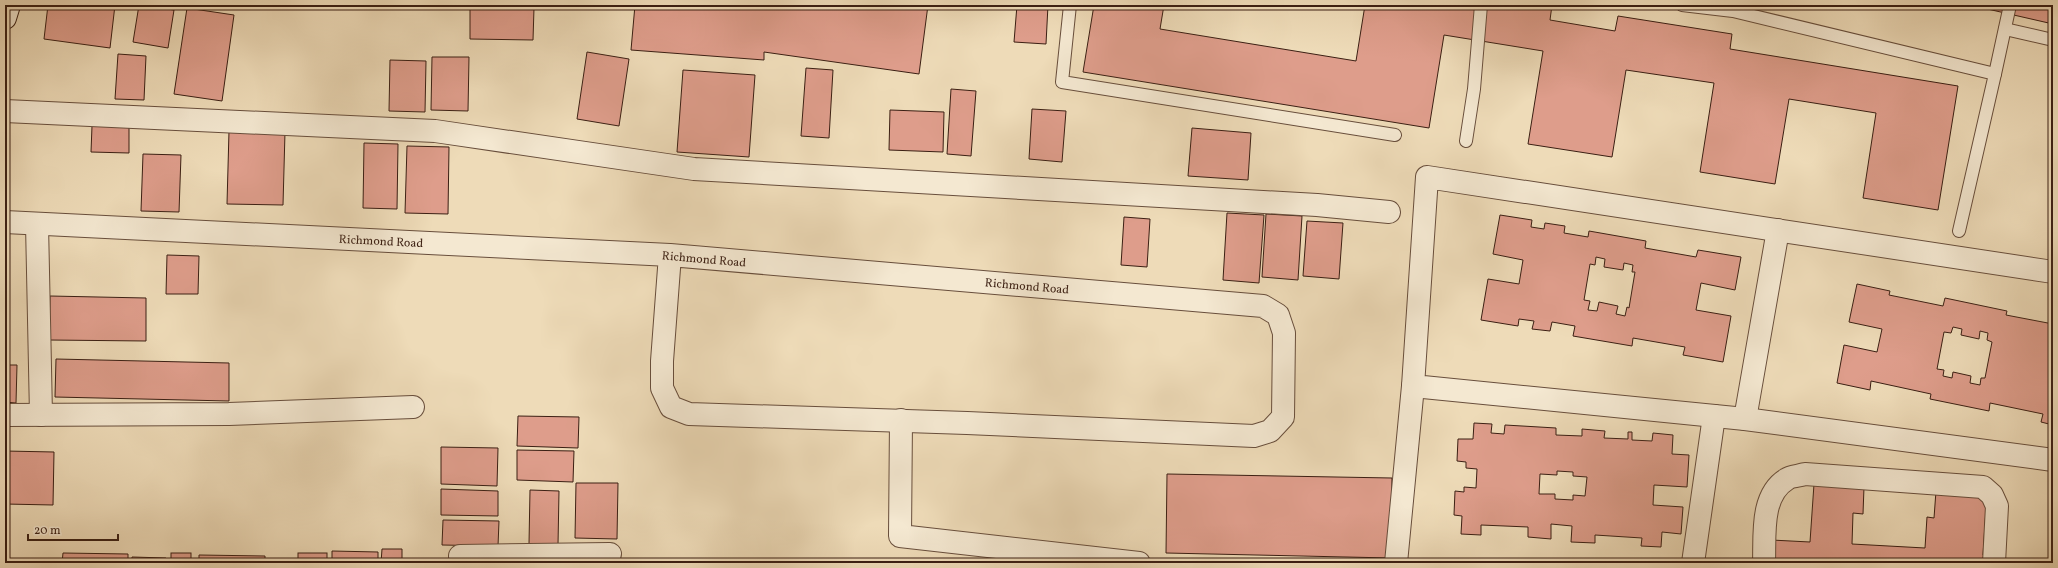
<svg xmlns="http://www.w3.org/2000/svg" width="2058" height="568" font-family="Vollkorn,serif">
  <rect width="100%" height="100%" fill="#eedbb8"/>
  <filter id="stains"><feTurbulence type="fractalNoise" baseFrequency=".005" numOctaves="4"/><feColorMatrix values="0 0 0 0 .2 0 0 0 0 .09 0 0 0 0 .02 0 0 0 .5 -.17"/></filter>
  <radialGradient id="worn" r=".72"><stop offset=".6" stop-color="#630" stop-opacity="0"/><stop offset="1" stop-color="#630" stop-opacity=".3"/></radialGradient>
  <g fill="#de9d8b" stroke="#3b1f13" fill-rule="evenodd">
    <polygon points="48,5 115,5 110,48 44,39"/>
    <polygon points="139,5 174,10 168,48 133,42"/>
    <polygon points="635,5 928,5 919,74 764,52 764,60 631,50"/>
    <polygon points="1017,5 1048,5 1046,44 1014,42"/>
    <polygon points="1094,5 1164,5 1160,29 1356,61 1365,5 1552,5 1550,20 1615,31 1618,16 1732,34 1730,49 1958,86 1938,210 1863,198 1876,113 1789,99 1775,184 1700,172 1714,83 1626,70 1612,157 1528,144 1543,51 1444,35 1429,128 1083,72"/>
    <polygon points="1970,5 2053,5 2053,24"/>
    <polygon points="470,7 534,8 533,40 470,39"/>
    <polygon points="187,8 234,15 222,101 174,94"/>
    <polygon points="587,52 629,59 619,126 577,119"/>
    <polygon points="118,54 146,56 144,100 115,99"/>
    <polygon points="432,57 469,57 468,111 431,110"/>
    <polygon points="390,60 426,61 425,112 389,111"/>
    <polygon points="806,68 833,70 829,138 801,136"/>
    <polygon points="683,70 755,75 749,157 677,152"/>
    <polygon points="951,89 976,91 971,156 947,154"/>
    <polygon points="1032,109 1066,111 1062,162 1029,159"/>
    <polygon points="890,110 944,112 943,152 889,150"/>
    <polygon points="92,126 129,126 129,153 91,152"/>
    <polygon points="1192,128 1251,133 1248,180 1188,176"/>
    <polygon points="229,131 285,132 283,205 227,204"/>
    <polygon points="364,143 398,144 397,209 363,208"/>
    <polygon points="407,146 449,147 448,214 405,213"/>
    <polygon points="143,154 181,155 179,212 141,211"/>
    <polygon points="1227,213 1264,215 1259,283 1223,280"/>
    <polygon points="1266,214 1302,216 1298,280 1262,277"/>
    <path d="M1500 215 1532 220 1531 227 1544 229 1545 223 1565 226 1564 233 1588 237 1589 231 1646 241 1645 248 1696 257 1698 250 1741 257 1735 290 1701 283 1696 310 1731 316 1723 362 1683 355 1685 347 1633 338 1632 346 1573 336 1575 326 1552 322 1550 331 1532 329 1534 321 1519 319 1518 326 1481 320 1488 279 1519 284 1523 260 1493 254ZM1596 257 1605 259 1604 267 1623 270 1624 263 1633 265 1632 272H1635L1629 308 1627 307 1625 316 1616 314 1618 306 1599 302 1597 311 1588 310 1590 301 1584 300 1590 264 1595 265Z"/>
    <polygon points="1124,217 1150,219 1147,267 1121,265"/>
    <polygon points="1307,221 1343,223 1339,279 1303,276"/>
    <polygon points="167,255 199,256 198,294 166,294"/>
    <path d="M1857 284 1890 291 1889 295 1943 306 1945 298 2007 311 2006 315 2053 324V361L2050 377 2053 378V425L2041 422 2043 414 1990 403 1989 411 1930 399 1931 394 1871 381 1870 390 1837 383 1844 345 1877 352 1882 329 1849 322ZM1953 327 1962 329 1961 335 1979 339 1980 331 1988 333 1987 340 1992 342 1985 378H1981L1980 385 1970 383 1971 376 1953 372 1952 378 1943 376 1944 370 1937 369 1944 332 1951 333Z"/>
    <polygon points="50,296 146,298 146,341 49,340"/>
    <polygon points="56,359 229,363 229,401 55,397"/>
    <polygon points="5,365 17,365 16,403 5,402"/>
    <polygon points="518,416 579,417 578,448 517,446"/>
    <path d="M1474 423 1492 424 1491 433 1504 434 1505 425 1556 428V435L1582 436V429L1605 431 1604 438 1628 439V432H1632V440L1652 441 1653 433 1673 435 1672 454 1689 455 1687 487 1654 485 1653 505 1683 507 1681 534 1662 532 1661 547 1641 546 1642 538 1595 535V543L1571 542 1572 526 1551 524V539L1528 537V527L1481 525V535L1461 534 1462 516 1454 515 1455 491 1464 492V487L1476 488 1477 469 1466 468V462L1457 461 1458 439H1473ZM1557 471 1573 472V476L1587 477 1585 496 1573 495V500L1555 499V494H1539L1540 474 1557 475Z"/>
    <polygon points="441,447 498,448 497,486 441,484"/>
    <polygon points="517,450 574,451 573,482 517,480"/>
    <polygon points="5,451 54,452 53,505 5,504"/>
    <polygon points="1167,474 1392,478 1391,558 1166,553"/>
    <polygon points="576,483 618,483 617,539 575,538"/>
    <polygon points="1814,484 1864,487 1863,514 1853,513 1852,544 1925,548 1927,517 1934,518 1936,491 1987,494 1983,555 1988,554 1987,563 1770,563 1771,540 1810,542"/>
    <polygon points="441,489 498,491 498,516 441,515"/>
    <polygon points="530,490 559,491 558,545 529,544"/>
    <polygon points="443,520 499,521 498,546 442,545"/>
    <polygon points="382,549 402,549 402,563 381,563"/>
    <polygon points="332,551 378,552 378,563 332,563"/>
    <polygon points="63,553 128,554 128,563 62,563"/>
    <rect x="171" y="553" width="20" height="10"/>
    <rect x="298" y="553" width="29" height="10"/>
    <polygon points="199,555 265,556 265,563 199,563"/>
    <polygon points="132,557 166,558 166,563 132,563"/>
    <polygon points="274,559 295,559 295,563 273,563"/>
  </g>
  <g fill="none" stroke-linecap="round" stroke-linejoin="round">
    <g stroke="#684e3c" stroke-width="14">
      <g id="lane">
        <polyline points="1070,5 1062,82 1395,135"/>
        <polyline points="1682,5 1733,11 1995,74 1959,231"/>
        <polyline points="2005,29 2053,40"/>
        <polyline points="1995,74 2010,5"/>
        <polyline points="1466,141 1474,89 1481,5"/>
      </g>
    </g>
    <g stroke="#684e3c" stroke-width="24">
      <g id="street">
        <polyline points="5,111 435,131 694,169 1317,205 1389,212"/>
        <polyline points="5,222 670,255 1263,306 1278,315 1284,333 1283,417 1270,431 1254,436 967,423 689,414 671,407 662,388 662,361 670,255"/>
        <polyline points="37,224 41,415"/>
        <polyline points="2053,272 1427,177 1413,386 1745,419 2053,460"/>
        <polyline points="5,415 229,414 413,407"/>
        <polyline points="1745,419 1778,230"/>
        <polyline points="901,420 900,536 1139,563"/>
        <polyline points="460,556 610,554"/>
        <polyline points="1396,563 1413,386"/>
        <polyline points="1693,563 1714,416"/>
        <path d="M1764 563C1765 536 1760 495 1787 479 1791 476 1799 476 1805 474L1983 487 1992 495 1997 506 1994 563"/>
      </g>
    </g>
    <g stroke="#3b1f13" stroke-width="24">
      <polyline id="secondary" points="5,18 9,5"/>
    </g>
    <use href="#lane" stroke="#f4e8d1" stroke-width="12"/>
    <use href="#street" stroke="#f4e8d1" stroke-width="22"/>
    <use href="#secondary" stroke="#f4e8d1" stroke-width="22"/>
  </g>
  <g text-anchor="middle" stroke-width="3" stroke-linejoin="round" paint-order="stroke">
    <g font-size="12" fill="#3b1f13" stroke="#f4e8d1">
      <text transform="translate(381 241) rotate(3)" y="4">Richmond Road</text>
      <text transform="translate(704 259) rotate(5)" y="4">Richmond Road</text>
      <text transform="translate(1027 286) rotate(5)" y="4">Richmond Road</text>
    </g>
  </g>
  <rect width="2058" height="568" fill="none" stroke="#eedbb8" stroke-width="20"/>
  <rect x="6" y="6" width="2046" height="556" fill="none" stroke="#3b1f13" stroke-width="2"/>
  <rect x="10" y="10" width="2038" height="548" fill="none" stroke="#3b1f13"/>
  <path d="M28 534v6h90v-6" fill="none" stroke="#3b1f13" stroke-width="2"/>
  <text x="34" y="534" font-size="12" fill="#3b1f13" stroke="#f4e8d1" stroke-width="3" paint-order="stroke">20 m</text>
  <rect width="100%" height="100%" filter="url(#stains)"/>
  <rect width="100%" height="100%" fill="url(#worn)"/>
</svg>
